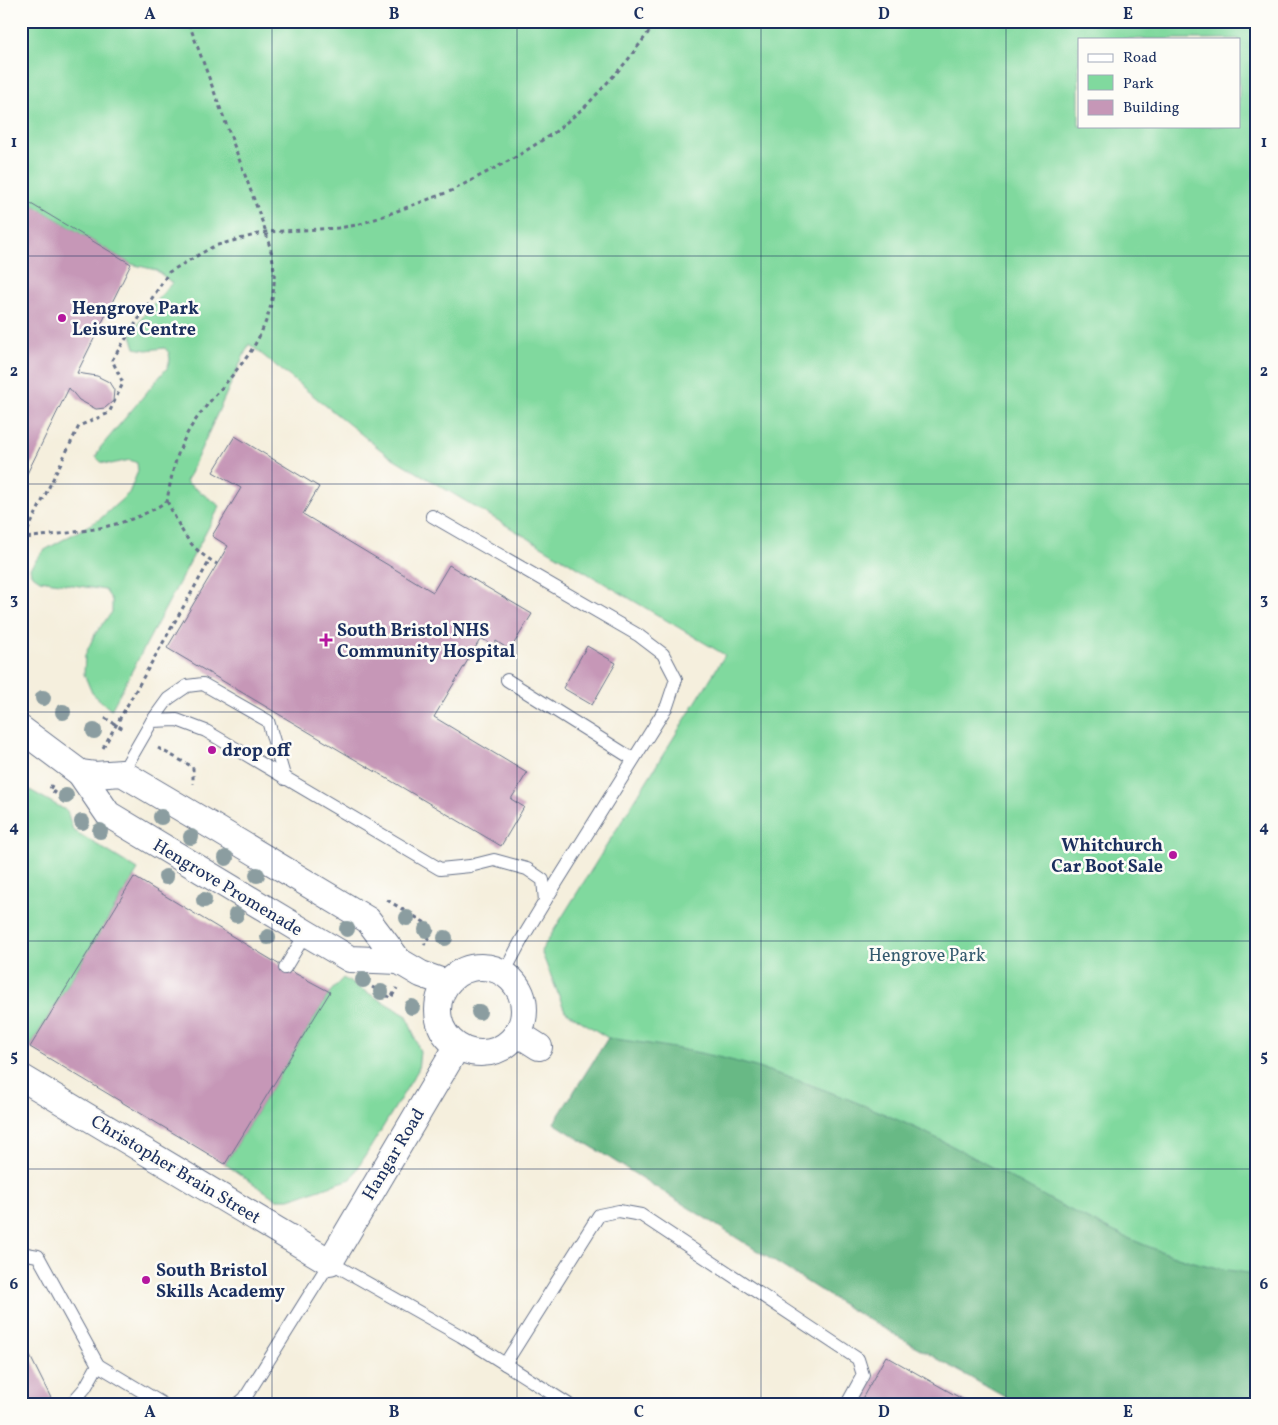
<svg xmlns="http://www.w3.org/2000/svg" width="1278" height="1425" font-family="Vollkorn,serif">
  <rect width="100%" height="100%" fill="#fdfcf7"/>
  <filter id="ink" filterUnits="userSpaceOnUse"><feTurbulence type="fractalNoise" baseFrequency=".02" numOctaves="2"/><feDisplacementMap in="SourceGraphic" scale="10" xChannelSelector="R" yChannelSelector="G"/><feConvolveMatrix kernelMatrix="1 2 1 2 8 2 1 2 1" color-interpolation-filters="sRGB"/></filter>
  <filter id="wash" filterUnits="userSpaceOnUse"><feTurbulence type="fractalNoise" baseFrequency=".0096" numOctaves="4" result="noise"/><feDisplacementMap in="SourceGraphic" scale="20" xChannelSelector="R" yChannelSelector="G"/><feGaussianBlur stdDeviation="1.12" result="paint"/><feColorMatrix in="noise" values="0 0 0 0 0 0 0 0 0 0 0 0 0 0 0 0 0 1.4 0 .05"/><feComposite in="paint" operator="in"/></filter>
  <g filter="url(#wash)">
    <rect width="100%" height="100%" fill="#f5efdd"/>
    <g fill="#80d99e" stroke="#4e847e" fill-rule="evenodd">
      <path d="M21 21H1257V1404H1017L850 1309 554 1123 608 1038 565 1011 541 951 725 655 386 454 249 344 186 482 220 506 111 710 92 693 84 674 85 655 95 634 112 612V600L105 590 40 580 31 574 30 568 43 551 100 519 129 493 138 471 137 463 130 460 111 464 101 462 96 457 100 448 167 368 170 360 169 353 165 348 146 350 135 348 131 335 146 312 172 283 156 270 131 264 21 198ZM1079 39H1239V126H1079Z"/>
      <polygon points="21,785 67,811 73,830 138,870 30,1047 21,1042"/>
      <polygon points="343,978 407,1016 420,1052 418,1070 351,1179 289,1199 276,1199 225,1164 330,992"/>
    </g>
    <path fill="#68b985" stroke="#427472" d="M608 1038C650 1044 693 1050 734 1061 798 1078 859 1102 918 1129 1026 1180 1136 1263 1257 1274V1404H1017L850 1309 554 1123Z"/>
    <g id="blocks">
      <g fill="#c697b7">
        <polygon points="21,198 131,264 77,373 97,376 109,382 114,390 113,401 105,408 96,409 79,400 69,388 21,486"/>
        <polygon points="235,436 319,487 303,514 433,592 449,565 532,614 510,650 496,641 494,646 481,638 434,717 527,773 511,799 524,807 501,846 167,648 228,546 212,536 241,488 213,472"/>
        <polygon points="587,646 616,663 592,705 563,688"/>
        <polygon points="134,877 285,968 330,992 225,1164 30,1047"/>
        <polygon points="21,1338 54,1404 21,1404"/>
        <polygon points="886,1356 971,1404 859,1404"/>
      </g>
    </g>
  </g>
  <g filter="url(#ink)">
    <use href="#blocks" fill-opacity="0" stroke="#67728a" stroke-width="1"/>
    <g fill="none" stroke-linecap="round" stroke-linejoin="round">
      <g stroke="#67728a" stroke-width="14">
        <g id="service">
          <polyline points="432,516 638,635 663,654 676,679 667,706 545,901"/>
          <polyline points="507,680 633,759"/>
          <polyline points="152,721 168,699 187,686 203,684 268,721 285,779"/>
          <polyline points="122,773 152,721 177,720 206,731 440,869 470,866 494,860 527,869 543,880 545,901 522,939 504,973"/>
          <polyline points="285,968 306,933"/>
          <polyline points="21,1253 38,1256 98,1365"/>
          <polyline points="505,1364 599,1215 619,1211 641,1215 858,1359 863,1375 847,1404"/>
          <polyline points="71,1404 85,1388 98,1365 163,1404"/>
          <polyline points="238,1404 245,1398 330,1262 461,1336 568,1404"/>
        </g>
      </g>
      <g stroke="#67728a" stroke-width="28">
        <g id="minor">
          <polyline points="21,729 80,773 95,775 122,773 210,825 368,920 399,961 421,974 446,983"/>
          <polyline points="80,773 108,814 306,933 350,959 399,961"/>
          <circle cx="481" cy="1010" r="43"/>
          <polyline points="517,1033 539,1047"/>
          <polyline points="21,1077 330,1262 457,1047"/>
        </g>
      </g>
      <g stroke="#67728a" stroke-width="3" stroke-dasharray="4 4" stroke-linecap="butt">
        <path d="M167 501C182 531 187 547 217 564"/>
        <polyline points="24,538 79,426 109,413 123,383 112,360 169,272 214,246 266,232 338,228 357,225 378,218 451,191 516,157 555,132 587,105 627,61 657,21"/>
        <path d="M21 542 24 538C74 532 125 530 167 501 171 477 176 453 188 432 201 409 222 389 238 368 262 341 279 299 273 262 272 252 268 242 266 232L188 21"/>
        <polyline points="105,718 125,730"/>
        <polyline points="103,748 210,560"/>
        <polyline points="158,748 193,767 193,784"/>
        <polyline points="52,785 50,789 65,801"/>
        <polyline points="387,900 434,928 424,945"/>
        <polyline points="372,987 391,998 397,988"/>
      </g>
      <use href="#service" stroke="#fff" stroke-width="12"/>
      <use href="#minor" stroke="#fff" stroke-width="26"/>
    </g>
    <g fill="#8b9da0">
      <circle cx="43" cy="698" r="8"/>
      <circle cx="63" cy="712" r="8"/>
      <circle cx="94" cy="731" r="8"/>
      <circle cx="66" cy="796" r="8"/>
      <circle cx="161" cy="817" r="8"/>
      <circle cx="82" cy="822" r="8"/>
      <circle cx="100" cy="831" r="8"/>
      <circle cx="191" cy="837" r="8"/>
      <circle cx="226" cy="858" r="8"/>
      <circle cx="257" cy="875" r="8"/>
      <circle cx="166" cy="877" r="8"/>
      <circle cx="204" cy="900" r="8"/>
      <circle cx="236" cy="915" r="8"/>
      <circle cx="407" cy="918" r="8"/>
      <circle cx="347" cy="929" r="8"/>
      <circle cx="426" cy="930" r="8"/>
      <circle cx="268" cy="937" r="8"/>
      <circle cx="445" cy="938" r="8"/>
      <circle cx="363" cy="980" r="8"/>
      <circle cx="381" cy="992" r="8"/>
      <circle cx="412" cy="1007" r="8"/>
      <circle cx="479" cy="1012" r="8"/>
    </g>
  </g>
  <path fill="none" stroke="#1b2f5e" stroke-width="1" stroke-opacity="0.55" d="M272 21V1404M517 21V1404M761 21V1404M1006 21V1404M21 256H1257M21 484H1257M21 712H1257M21 941H1257M21 1169H1257"/>
  <g fill="#b5179e" stroke="#fdfcf7" stroke-width="2">
    <circle cx="62" cy="318" r="5"/>
    <path d="M323.5 632.5h5v5h5v5h-5v5h-5v-5h-5v-5h5z"/>
    <circle cx="212" cy="750" r="5"/>
    <circle cx="1173" cy="855" r="5"/>
    <circle cx="146" cy="1280" r="5"/>
  </g>
  <g text-anchor="middle" stroke-width="5" stroke-linejoin="round" paint-order="stroke">
    <g font-size="18" font-weight="bold" fill="#1b2f5e" stroke="#fdfcf7" text-anchor="start">
      <text x="72" y="314">Hengrove Park<tspan x="72" dy="21">Leisure Centre</tspan></text>
      <text x="337" y="636">South Bristol NHS<tspan x="337" dy="21">Community Hospital</tspan></text>
      <text x="222" y="756">drop off</text>
      <text x="1163" y="851" text-anchor="end">Whitchurch<tspan x="1163" dy="21">Car Boot Sale</tspan></text>
      <text x="156" y="1276">South Bristol<tspan x="156" dy="21">Skills Academy</tspan></text>
    </g>
    <g font-size="18" fill="#1b2f5e" stroke="#fdfcf7">
      <text transform="translate(228 887) rotate(31)" y="6">Hengrove Promenade</text>
      <text transform="translate(393 1154) rotate(-59)" y="6">Hangar Road</text>
      <text transform="translate(176 1169) rotate(31)" y="6">Christopher Brain Street</text>
    </g>
    <g font-size="18" fill="#345a6e" stroke="#fdfcf7">
      <text x="927" y="961">Hengrove Park</text>
    </g>
  </g>
  <rect width="1278" height="1425" fill="none" stroke="#fdfcf7" stroke-width="55"/>
  <rect x="1078" y="38" width="162" height="90" fill="#fdfcf7" stroke="#a3aaba"/>
  <rect x="1088" y="54" width="25" height="8" fill="#ffffff" stroke="#a3aaba"/>
  <text x="1123" y="62" font-size="15" fill="#1b2f5e">Road</text>
  <rect x="1088" y="75" width="25" height="15" fill="#80d99e" stroke="#a3aaba"/>
  <text x="1123" y="88" font-size="15" fill="#1b2f5e">Park</text>
  <rect x="1088" y="100" width="25" height="15" fill="#c697b7" stroke="#a3aaba"/>
  <text x="1123" y="112" font-size="15" fill="#1b2f5e">Building</text>
  <rect x="28" y="28" width="1222" height="1370" fill="none" stroke="#1b2f5e" stroke-width="2"/>
  <g font-size="16" text-anchor="middle" font-weight="bold" fill="#1b2f5e">
    <text x="150" y="19">A</text>
    <text x="394" y="19">B</text>
    <text x="639" y="19">C</text>
    <text x="884" y="19">D</text>
    <text x="1128" y="19">E</text>
    <text x="14" y="147">1</text>
    <text x="1264" y="147">1</text>
    <text x="14" y="376">2</text>
    <text x="1264" y="376">2</text>
    <text x="14" y="604">3</text>
    <text x="1264" y="604">3</text>
    <text x="14" y="832">4</text>
    <text x="1264" y="832">4</text>
    <text x="14" y="1061">5</text>
    <text x="1264" y="1061">5</text>
    <text x="14" y="1289">6</text>
    <text x="1264" y="1289">6</text>
    <text x="150" y="1417">A</text>
    <text x="394" y="1417">B</text>
    <text x="639" y="1417">C</text>
    <text x="884" y="1417">D</text>
    <text x="1128" y="1417">E</text>
  </g>
</svg>
